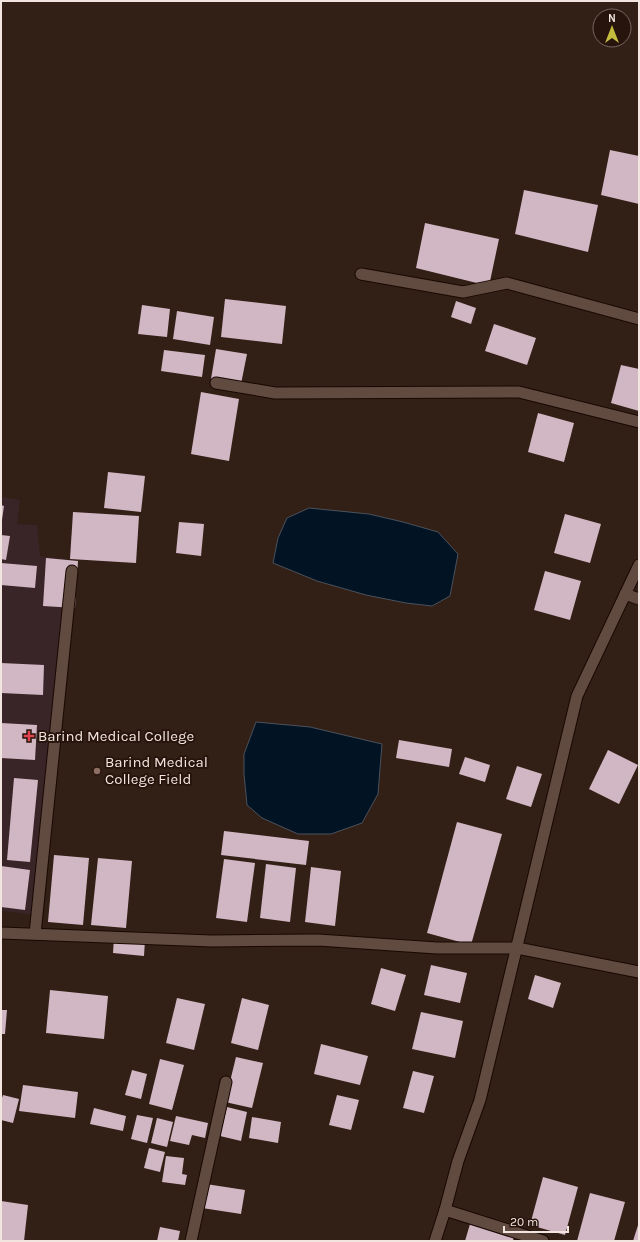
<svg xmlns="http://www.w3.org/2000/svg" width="640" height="1242" font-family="Karla,sans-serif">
  <rect width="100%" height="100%" fill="#321f16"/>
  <polygon fill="#392527" points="1,497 20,500 17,524 37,525 40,556 78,561 37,915 1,911"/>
  <g fill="#021324" stroke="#4a525c">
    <polygon points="309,508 369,514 403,522 438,532 458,554 450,596 432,606 406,603 366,595 317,581 273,563 278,538 287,518"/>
    <polygon points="256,722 310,727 382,744 378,794 362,823 331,834 298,834 262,818 247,805 244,774 244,754"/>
  </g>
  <g fill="#d1b7c3">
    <polygon points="610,150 639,156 639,204 601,195"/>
    <polygon points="524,190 598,205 588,252 515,234"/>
    <polygon points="425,223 499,239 489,286 416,268"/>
    <polygon points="225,299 286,306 282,344 221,337"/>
    <polygon points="456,301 476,308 471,324 451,317"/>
    <polygon points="142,305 170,309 167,337 138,334"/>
    <polygon points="177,311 214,317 210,345 173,339"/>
    <polygon points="494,324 536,338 527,365 485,351"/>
    <polygon points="216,349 247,354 241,384 211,379"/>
    <polygon points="164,350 205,355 202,377 161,371"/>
    <polygon points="621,365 639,369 639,411 611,403"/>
    <polygon points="201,392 239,399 229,461 191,454"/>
    <polygon points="538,413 574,423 564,462 528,452"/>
    <polygon points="108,472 145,476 141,512 104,508"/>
    <polygon points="1,505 4,506 2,520 1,519"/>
    <polygon points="73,512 139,516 136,563 70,559"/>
    <polygon points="565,514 601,524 590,563 554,553"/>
    <polygon points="179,522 204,524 201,556 176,553"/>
    <polygon points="1,535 10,536 6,560 1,559"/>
    <polygon points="46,558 78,561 75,608 43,606"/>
    <polygon points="1,563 37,566 35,588 1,585"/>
    <polygon points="545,571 581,581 570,620 534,610"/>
    <polygon points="1,663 44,665 43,695 1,693"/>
    <polygon points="1,723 37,725 35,760 1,758"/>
    <polygon points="399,740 452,749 449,767 396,758"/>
    <polygon points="608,750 638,765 619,804 589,789"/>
    <polygon points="465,757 490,765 485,782 459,774"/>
    <polygon points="517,766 542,774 531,807 506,799"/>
    <polygon points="14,778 38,780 30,862 7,860"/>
    <polygon points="457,822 502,834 471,945 427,933"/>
    <polygon points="224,831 309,841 306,865 221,855"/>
    <polygon points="54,855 89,858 83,925 48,922"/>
    <polygon points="98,858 132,861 126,928 91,925"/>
    <polygon points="224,859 255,863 247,922 216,918"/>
    <polygon points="266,864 296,868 290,922 260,918"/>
    <polygon points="1,866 30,870 25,910 1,907"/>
    <polygon points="311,867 341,871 335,926 305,922"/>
    <polygon points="114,937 145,940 144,956 113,953"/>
    <polygon points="431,965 467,973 460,1003 424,995"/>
    <polygon points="381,968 406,975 395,1011 371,1004"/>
    <polygon points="535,975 561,983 553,1008 528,999"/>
    <polygon points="50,990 108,996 104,1039 46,1033"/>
    <polygon points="177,998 205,1004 194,1050 166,1043"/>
    <polygon points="242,998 269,1005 258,1050 231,1043"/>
    <polygon points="1,1010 7,1010 5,1034 1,1034"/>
    <polygon points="421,1012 463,1021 455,1058 412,1049"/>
    <polygon points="321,1044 368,1056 360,1085 314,1074"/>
    <polygon points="236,1057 263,1063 252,1108 225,1102"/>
    <polygon points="160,1059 184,1065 172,1110 149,1104"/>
    <polygon points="132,1070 147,1074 141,1099 125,1095"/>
    <polygon points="413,1071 434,1076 424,1113 403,1108"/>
    <polygon points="23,1085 78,1092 75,1118 19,1111"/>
    <polygon points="3,1095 19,1099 13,1123 1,1120 1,1101"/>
    <polygon points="337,1095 359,1100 351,1130 329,1125"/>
    <polygon points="227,1107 247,1112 241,1141 220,1136"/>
    <polygon points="94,1108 126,1116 123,1131 90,1124"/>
    <polygon points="137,1115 153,1118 147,1143 131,1139"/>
    <polygon points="176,1116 208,1123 205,1138 192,1135 189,1145 170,1141"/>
    <polygon points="252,1117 281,1122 278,1143 249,1138"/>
    <polygon points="157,1118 173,1122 167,1147 151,1143"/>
    <polygon points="149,1148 165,1152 160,1172 144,1168"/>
    <polygon points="166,1156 184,1158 182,1174 187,1175 185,1185 162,1182"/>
    <polygon points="543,1177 578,1187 565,1235 530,1225"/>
    <polygon points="206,1184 245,1190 241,1214 202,1208"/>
    <polygon points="590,1193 625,1202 614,1241 577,1241"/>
    <polygon points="1,1201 28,1205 24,1241 1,1241"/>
    <polygon points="639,1222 639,1241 633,1241"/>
    <polygon points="470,1224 514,1236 513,1241 465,1241"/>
    <polygon points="160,1227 180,1231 178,1241 157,1241"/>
  </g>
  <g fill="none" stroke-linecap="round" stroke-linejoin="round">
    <g stroke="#190802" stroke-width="13">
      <g id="minor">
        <polyline points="361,274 463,292 507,283 639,319"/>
        <polyline points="216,383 275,393 519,392 639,422"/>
        <polyline points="625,594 639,599"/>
        <polyline points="1,933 212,941 318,940 437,948 517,948 639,972"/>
        <polyline points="35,934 72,571"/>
        <polyline points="445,1210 543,1241"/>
        <polyline points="191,1241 226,1082"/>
        <polyline points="435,1241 445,1210 458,1161 480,1100 577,696 639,565"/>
      </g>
    </g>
    <use href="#minor" stroke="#614b41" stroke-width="11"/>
  </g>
  <path fill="#e0444e" stroke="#27150d" stroke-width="1.5" d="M27 730h4v4h4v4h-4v4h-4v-4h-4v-4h4z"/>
  <circle fill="#8d6e63" stroke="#27150d" stroke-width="1.5" cx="97" cy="771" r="4"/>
  <g text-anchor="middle" stroke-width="4" stroke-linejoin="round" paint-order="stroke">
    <g font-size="15" fill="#f2e5df" stroke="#27150d" text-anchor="start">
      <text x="38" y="741">Barind Medical College</text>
      <text x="105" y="767">Barind Medical<tspan x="105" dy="17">College Field</tspan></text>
    </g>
  </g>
  <rect width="640" height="1242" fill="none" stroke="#f2e5df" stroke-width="4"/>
  <g transform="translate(612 28)"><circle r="19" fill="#27150d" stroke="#786861"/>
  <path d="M0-3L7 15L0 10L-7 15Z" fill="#c5bc3d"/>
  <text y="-6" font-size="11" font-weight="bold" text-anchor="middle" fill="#f2e5df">N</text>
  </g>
  <path d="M504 1226v6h64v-6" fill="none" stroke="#f2e5df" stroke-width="2"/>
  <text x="510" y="1226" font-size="12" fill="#f2e5df" stroke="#27150d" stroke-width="3" paint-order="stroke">20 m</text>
</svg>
